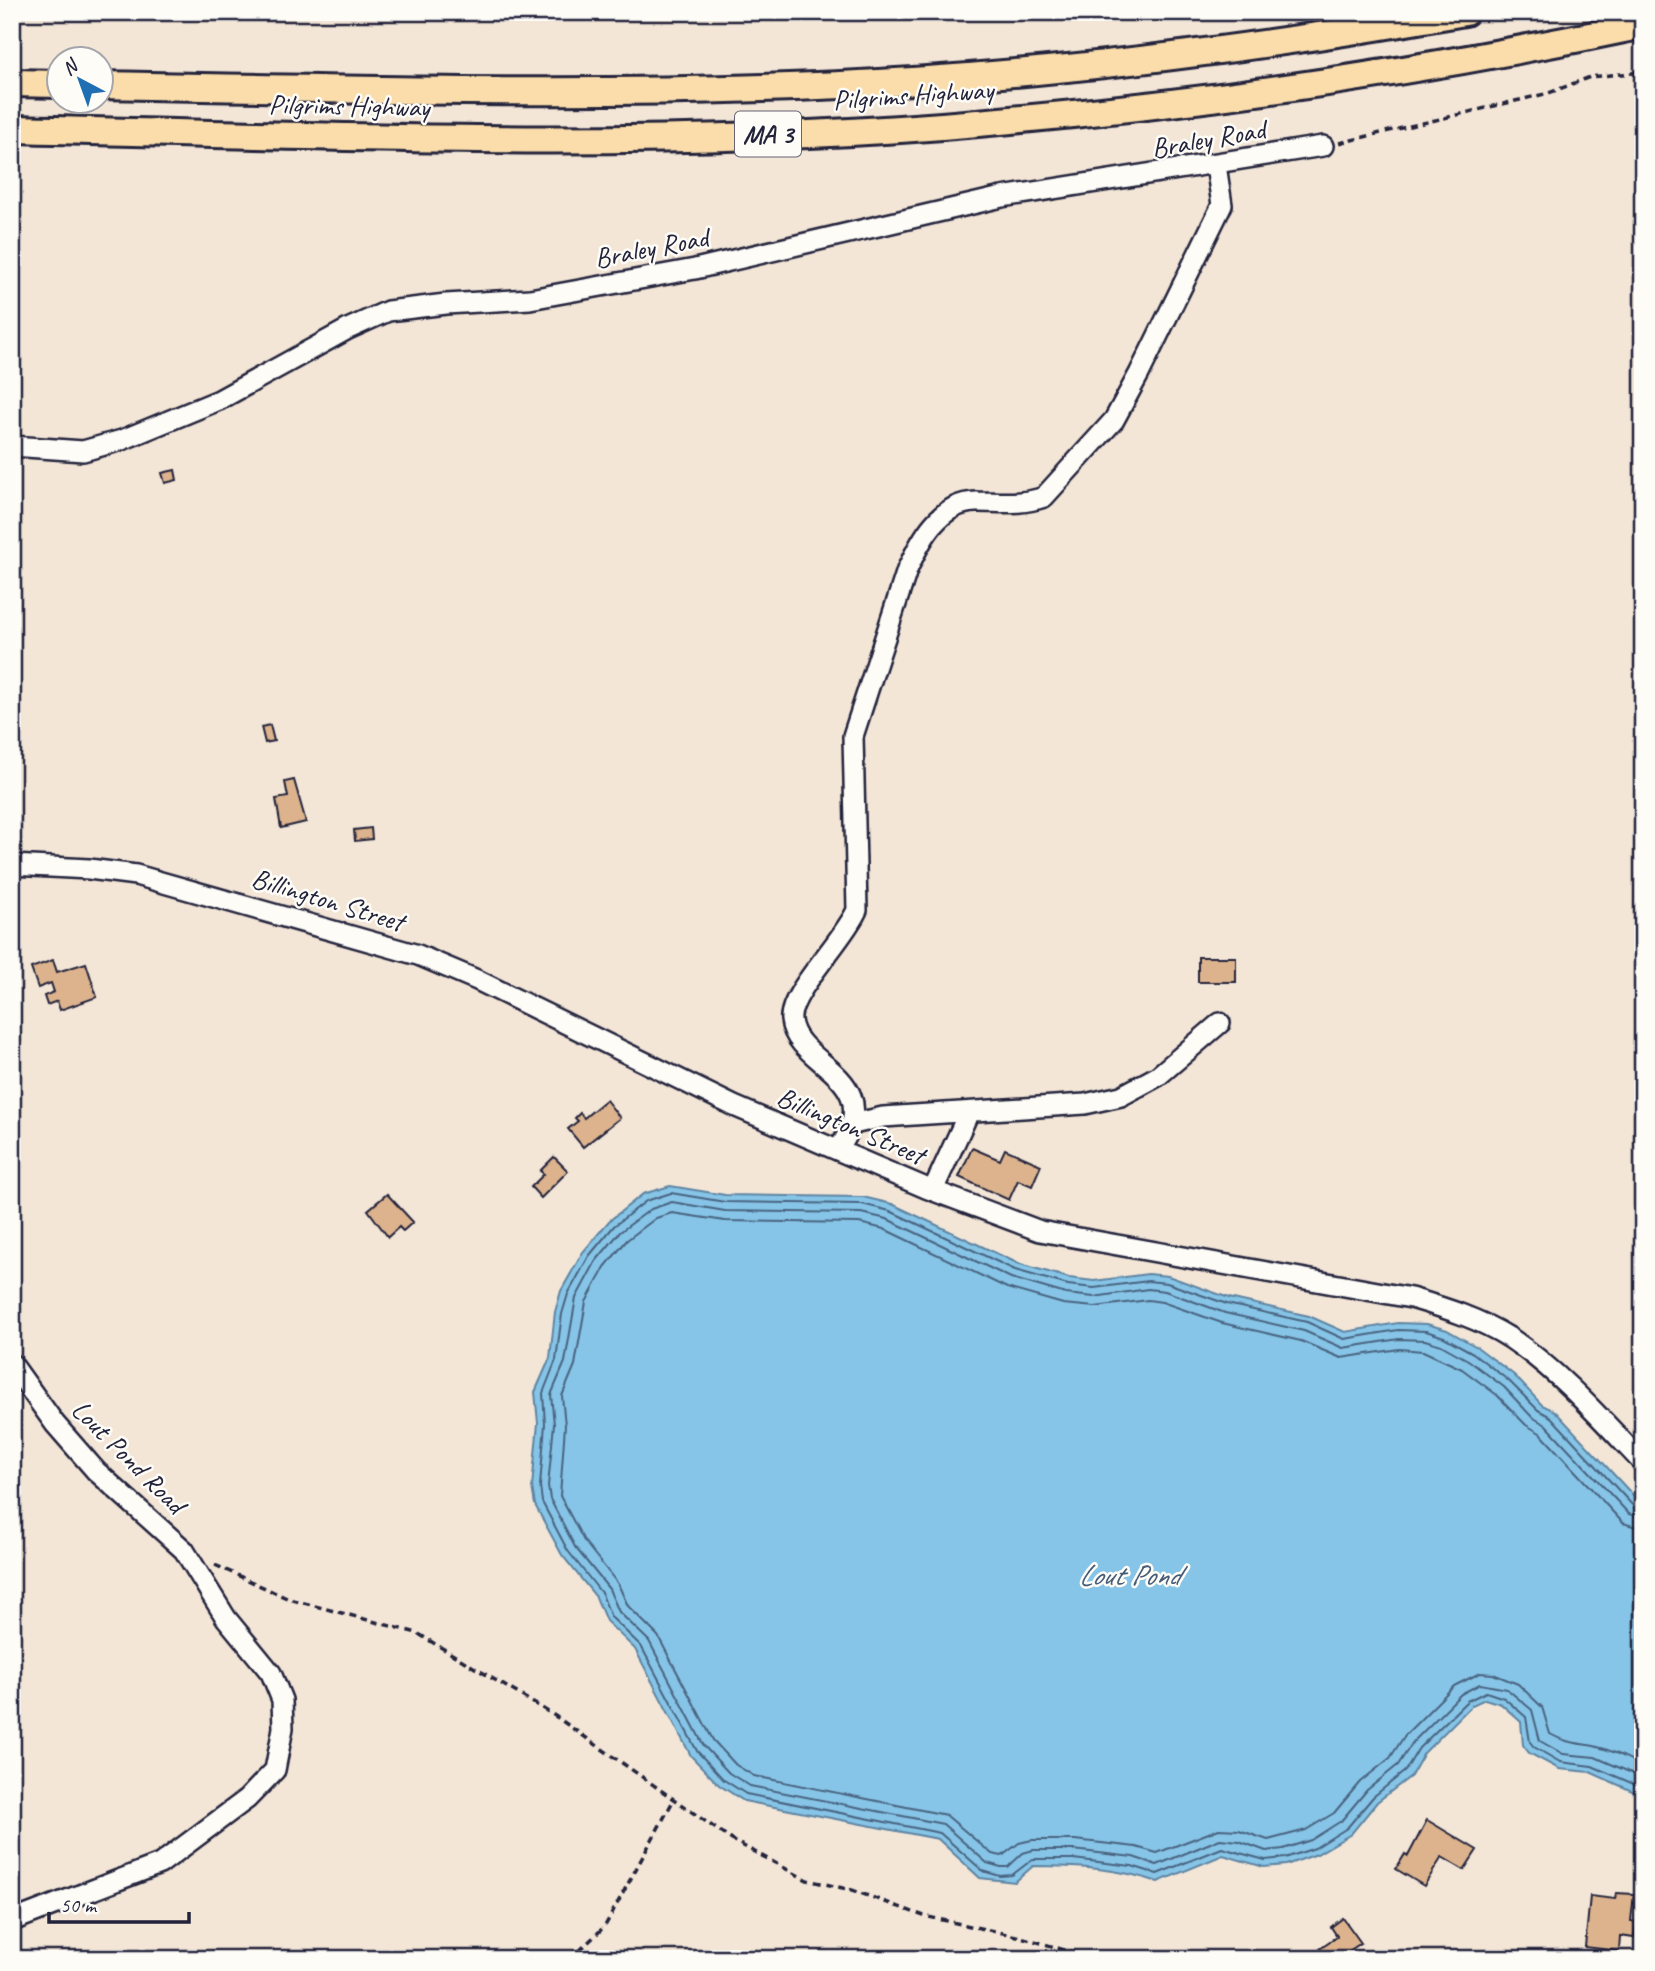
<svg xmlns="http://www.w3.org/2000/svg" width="1655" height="1971" font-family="Caveat,sans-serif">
  <rect width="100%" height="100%" fill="#f3e6d7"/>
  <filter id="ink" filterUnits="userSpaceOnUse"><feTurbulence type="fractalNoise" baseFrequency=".0143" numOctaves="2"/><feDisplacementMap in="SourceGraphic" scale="14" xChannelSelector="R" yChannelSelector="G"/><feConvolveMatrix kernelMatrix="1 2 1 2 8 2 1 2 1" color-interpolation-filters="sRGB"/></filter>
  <g filter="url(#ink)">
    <path fill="#86c5e7" stroke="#5e84a2" stroke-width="2" d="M670 1186 725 1195 863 1197 892 1204 1017 1263 1069 1278 1094 1281 1148 1274 1168 1276 1229 1298 1309 1316 1345 1332 1398 1323 1427 1324 1447 1330 1477 1347 1514 1375 1542 1405 1555 1411 1643 1506V1796L1590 1772 1559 1769 1529 1753 1523 1745 1521 1722 1501 1704 1485 1699 1472 1705 1424 1753 1411 1776 1377 1802 1351 1834 1317 1854 1286 1865 1264 1867 1223 1855 1158 1882C1117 1868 1075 1866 1033 1866L1015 1882 980 1878 938 1839 744 1801 719 1785 691 1756 635 1649 606 1621 596 1597 562 1555 535 1505 532 1487 538 1423 535 1392 550 1358 555 1312 561 1291 583 1252 609 1221 643 1194Z"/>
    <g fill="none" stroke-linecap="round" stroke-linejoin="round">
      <g stroke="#4a6380" stroke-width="2">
        <polyline points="1643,1510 1635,1508 1551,1417 1538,1410 1509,1381 1473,1353 1444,1337 1426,1331 1398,1330 1344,1339 1307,1322 1227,1304 1167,1283 1148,1281 1094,1288 1068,1285 1015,1270 890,1211 862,1204 725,1202 671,1193 646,1201 614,1226 589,1256 568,1294 562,1314 556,1360 543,1393 545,1424 540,1486 542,1502 568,1551 602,1594 611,1617 641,1646 697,1751 724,1780 746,1794 940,1833 983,1871 1000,1876 1012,1875 1033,1859 1073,1859 1132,1866 1157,1874 1222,1848 1265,1860 1285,1858 1315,1848 1347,1828 1373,1797 1405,1771 1419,1748 1467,1701 1486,1692 1504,1698 1526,1717 1530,1742 1534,1747 1560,1762 1592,1766 1643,1788"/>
        <polyline points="1643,1519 1629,1514 1546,1425 1532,1417 1504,1387 1468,1360 1441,1345 1425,1340 1399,1339 1343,1348 1304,1331 1225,1313 1165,1291 1148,1289 1094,1297 1066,1294 1011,1278 887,1219 861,1213 725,1211 672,1202 651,1209 620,1232 596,1261 576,1298 565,1362 551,1395 554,1424 548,1486 550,1499 575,1547 609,1589 619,1612 649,1641 704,1746 729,1773 750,1786 943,1824 987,1863 1001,1867 1008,1867 1023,1853 1033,1850 1073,1850 1133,1857 1157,1865 1220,1839 1239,1841 1266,1851 1283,1849 1311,1840 1341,1821 1367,1790 1398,1765 1413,1742 1461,1694 1480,1684 1507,1689 1532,1710 1540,1741 1563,1754 1595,1757 1643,1778"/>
        <path d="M1643 1529 1623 1523 1540 1433 1526 1425 1497 1395 1462 1369 1423 1351 1399 1349 1341 1358 1301 1341 1222 1323 1162 1302 1148 1300 1095 1307 1063 1304 1007 1288 884 1229 859 1223 725 1221 672 1213 656 1218 627 1240 605 1267 586 1302 575 1365 562 1396 565 1425 560 1496 584 1541 618 1584 628 1606 658 1636 713 1740 736 1765 754 1776 946 1815 992 1854 1002 1856 1019 1843 1032 1840H1075L1136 1847 1157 1853 1219 1829 1239 1830 1268 1840 1306 1830 1334 1813 1360 1782 1390 1758 1405 1735 1454 1686 1480 1673 1493 1674 1518 1684 1542 1707 1550 1734C1566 1743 1577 1743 1594 1746 1612 1750 1627 1758 1643 1766"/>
      </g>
    </g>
    <g fill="#dcb38d" stroke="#22223b" stroke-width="2">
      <polygon points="175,470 177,480 165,483 162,473"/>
      <polygon points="270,725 274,741 265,743 261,727"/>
      <polygon points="294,780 306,822 281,828 276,799 288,797 285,782"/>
      <polygon points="371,828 372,839 355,841 354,830"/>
      <rect x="1198" y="957" width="38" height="25"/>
      <polygon points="53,960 57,972 86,963 97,997 60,1010 57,1001 47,1005 44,996 54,992 51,983 38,988 31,968"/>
      <polygon points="606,1100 620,1118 583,1147 568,1129 578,1121 575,1118 580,1113 584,1118"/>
      <polygon points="972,1148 1000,1160 1005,1149 1041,1165 1032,1186 1018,1180 1009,1200 959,1177"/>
      <polygon points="554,1157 568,1171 541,1198 531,1187 544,1174 540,1171"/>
      <polygon points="387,1194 413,1222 403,1231 399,1227 388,1237 368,1210"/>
      <polygon points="1427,1820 1477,1850 1464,1870 1442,1857 1424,1886 1396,1869 1405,1854 1408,1856"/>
      <polygon points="1616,1893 1634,1894 1631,1921 1636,1922 1634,1938 1620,1936 1619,1951 1585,1947 1590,1896 1615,1899"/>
      <polygon points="1343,1918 1361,1943 1349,1951 1353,1956 1349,1959 1328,1959 1320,1948 1337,1936 1331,1927"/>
    </g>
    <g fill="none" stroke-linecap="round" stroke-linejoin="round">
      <g stroke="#22223b" stroke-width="24">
        <g id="minor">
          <polyline points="12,446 83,451 122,440 219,400 348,329 388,311 446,304 530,299 695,269 1002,197 1323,146"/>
          <path d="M12 865 89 869 136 875 418 955 477 980 734 1106 926 1188 1040 1231 1411 1298C1445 1308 1480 1319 1510 1338 1559 1371 1602 1420 1643 1463"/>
          <polyline points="853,1124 883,1117 1085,1104 1121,1096 1158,1076 1220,1023"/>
          <path d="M838 1150C890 1076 796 1067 791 1020 788 994 844 940 857 910L853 736 907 570C920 541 940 501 978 502 1000 502 1022 505 1044 497L1114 420 1139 374 1222 205 1216 165"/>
          <polyline points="933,1190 969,1112"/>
          <polyline points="12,1364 55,1424 96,1471 184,1550 226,1618 271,1673 282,1700 283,1728 275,1770 247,1799 160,1864 12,1921"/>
        </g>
      </g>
      <g stroke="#22223b" stroke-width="32">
        <g id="highway">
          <polyline points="12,83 60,84"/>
          <path d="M102 85C372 90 642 98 913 81 1098 69 1282 44 1465 12"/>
          <path d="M12 129C322 136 633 150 942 126 1178 107 1412 74 1643 25"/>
        </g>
      </g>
      <g stroke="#22223b" stroke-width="3.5" stroke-dasharray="7 5" stroke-linecap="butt">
        <polyline points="1339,143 1549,93 1590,77 1643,72"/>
        <polyline points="215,1565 289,1599 417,1633 555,1716 732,1840 807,1880 852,1890 924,1916 1021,1937 1075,1953 1079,1959"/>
        <polyline points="571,1959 605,1926 673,1801"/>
      </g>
      <use href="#minor" stroke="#fdfcf7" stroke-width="19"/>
      <use href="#highway" stroke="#faddab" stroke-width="26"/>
    </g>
  </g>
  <g text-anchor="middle" stroke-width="5" stroke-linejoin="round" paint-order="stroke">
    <rect fill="#fdfcf7" stroke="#646373" stroke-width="2" x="735" y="111.5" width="66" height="45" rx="5"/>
    <g font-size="26" font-weight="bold" fill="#22223b">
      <text x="768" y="143">MA 3</text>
    </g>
    <g font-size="28" fill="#22223b" stroke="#fdfcf7">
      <text transform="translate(913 94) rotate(-4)" y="10">Pilgrims Highway</text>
      <text transform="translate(349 105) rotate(1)" y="10">Pilgrims Highway</text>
      <text transform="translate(1208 138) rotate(-10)" y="10">Braley Road</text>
      <text transform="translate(651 247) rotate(-11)" y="10">Braley Road</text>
      <text transform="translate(328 899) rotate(17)" y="10">Billington Street</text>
      <text transform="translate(851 1125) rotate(23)" y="10">Billington Street</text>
      <text transform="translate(129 1456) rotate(45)" y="10">Lout Pond Road</text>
    </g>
    <g font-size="30" font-style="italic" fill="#455b77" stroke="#fdfcf7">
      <text x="1129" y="1585">Lout Pond</text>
    </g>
  </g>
  <rect width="1655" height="1971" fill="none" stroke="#fdfcf7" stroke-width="42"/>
  <rect x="21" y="21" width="1613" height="1929" fill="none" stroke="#22223b" stroke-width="2.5" filter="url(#ink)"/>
  <g transform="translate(80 80) rotate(319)"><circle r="33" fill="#fdfcf7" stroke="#a5a5ac" stroke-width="2"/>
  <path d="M0-5L12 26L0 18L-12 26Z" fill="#1f6fb2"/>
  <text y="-10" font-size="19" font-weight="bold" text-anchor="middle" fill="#22223b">N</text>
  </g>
  <path d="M49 1912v10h140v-10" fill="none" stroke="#22223b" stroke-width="3.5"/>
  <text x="60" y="1912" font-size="21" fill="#22223b" stroke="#fdfcf7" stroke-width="5" paint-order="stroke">50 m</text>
</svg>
